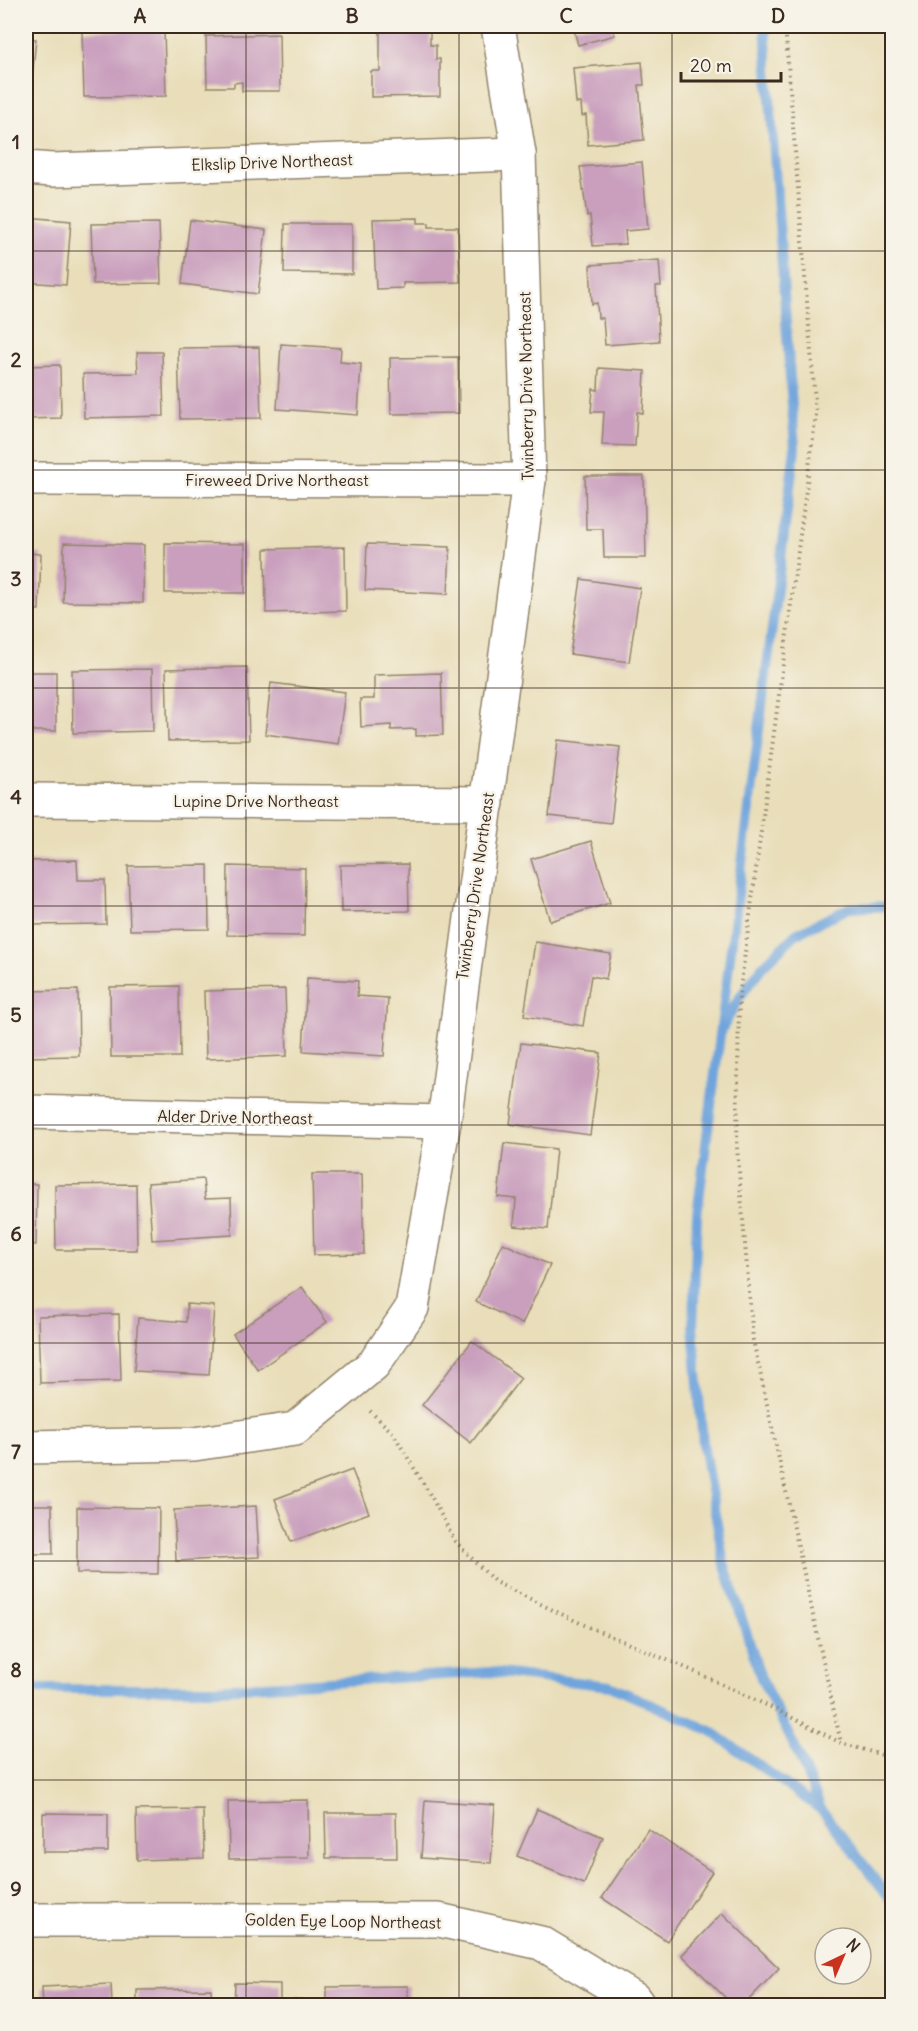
<svg xmlns="http://www.w3.org/2000/svg" width="918" height="2031" font-family="Delius,sans-serif">
  <rect width="100%" height="100%" fill="#f7f3e8"/>
  <filter id="ink" filterUnits="userSpaceOnUse"><feTurbulence type="fractalNoise" baseFrequency=".0167" numOctaves="2"/><feDisplacementMap in="SourceGraphic" scale="12" xChannelSelector="R" yChannelSelector="G"/><feConvolveMatrix kernelMatrix="1 2 1 2 8 2 1 2 1" color-interpolation-filters="sRGB"/></filter>
  <filter id="wash" filterUnits="userSpaceOnUse"><feTurbulence type="fractalNoise" baseFrequency=".008" numOctaves="4" result="noise"/><feDisplacementMap in="SourceGraphic" scale="24" xChannelSelector="R" yChannelSelector="G"/><feGaussianBlur stdDeviation="1.35" result="paint"/><feColorMatrix in="noise" values="0 0 0 0 0 0 0 0 0 0 0 0 0 0 0 0 0 1.4 0 .05"/><feComposite in="paint" operator="in"/></filter>
  <g filter="url(#wash)">
    <rect width="100%" height="100%" fill="#e9deb9"/>
    <g fill="none" stroke-linecap="round" stroke-linejoin="round">
      <g stroke="#6fa4dc" stroke-width="10">
        <polyline points="765,26 795,448 697,1215 693,1327 703,1444 724,1563 761,1678 800,1758 821,1809 892,1901"/>
        <polyline points="723,1027 739,998 762,967 796,934 849,908 892,906"/>
        <polyline points="26,1689 217,1689 491,1672 610,1686 711,1731 820,1809"/>
      </g>
    </g>
    <g id="blocks">
      <g fill="#c99fbd">
        <polygon points="380,26 430,26 430,45 436,45 436,59 440,59 440,96 371,97 371,71 380,71"/>
        <polygon points="573,26 612,26 615,35 578,45"/>
        <polygon points="164,30 166,96 84,97 82,31"/>
        <polygon points="279,34 280,91 242,91 242,82 234,83 234,87 207,87 206,36"/>
        <polygon points="26,38 36,39 31,88 26,87"/>
        <polygon points="642,62 644,85 639,85 644,140 588,145 586,115 582,116 581,103 576,103 573,68"/>
        <polygon points="642,162 648,229 625,231 626,244 593,246 590,215 587,216 580,167"/>
        <polygon points="26,217 71,221 66,285 26,282"/>
        <polygon points="418,218 418,223 429,223 429,227 458,227 460,282 403,283 403,288 376,289 373,219"/>
        <polygon points="190,220 266,230 258,294 182,284"/>
        <polygon points="159,223 161,283 93,284 91,224"/>
        <polygon points="285,224 352,224 352,274 284,273"/>
        <polygon points="659,260 661,286 656,286 659,341 605,345 603,318 598,318 597,303 592,304 590,265"/>
        <polygon points="281,344 341,348 340,362 361,364 358,415 277,409"/>
        <polygon points="259,347 261,418 180,419 178,348"/>
        <polygon points="137,352 162,352 164,416 84,418 83,374 138,373"/>
        <polygon points="458,357 459,413 391,414 390,358"/>
        <polygon points="60,365 61,418 26,419 26,366"/>
        <polygon points="599,368 645,371 643,413 637,412 635,446 602,445 604,412 591,412 593,389 598,390"/>
        <polygon points="585,476 644,476 646,558 604,558 603,529 586,529"/>
        <polygon points="64,543 144,545 143,603 63,602"/>
        <polygon points="165,543 245,544 245,593 165,593"/>
        <polygon points="367,544 450,547 448,594 365,590"/>
        <polygon points="345,547 346,611 266,613 265,549"/>
        <polygon points="26,553 41,554 39,610 26,610"/>
        <polygon points="581,579 640,588 629,662 570,654"/>
        <polygon points="247,667 249,740 168,741 166,669"/>
        <polygon points="152,669 153,731 73,733 72,670"/>
        <rect x="26" y="672" width="30" height="59"/>
        <polygon points="441,673 443,735 416,736 416,729 391,730 391,725 361,727 360,699 374,699 374,675"/>
        <polygon points="271,683 345,692 338,744 265,734"/>
        <polygon points="558,740 620,747 611,823 549,816"/>
        <polygon points="591,841 610,903 550,921 531,859"/>
        <polygon points="77,860 78,880 105,880 106,924 26,925 26,861"/>
        <polygon points="408,864 409,911 341,912 340,865"/>
        <polygon points="208,865 209,929 130,930 128,866"/>
        <polygon points="228,866 305,868 304,936 227,935"/>
        <polygon points="535,942 611,954 606,979 591,976 583,1026 524,1016"/>
        <polygon points="307,978 358,981 357,996 388,998 384,1056 303,1051"/>
        <polygon points="179,986 180,1057 111,1057 110,987"/>
        <polygon points="285,989 287,1056 206,1059 204,991"/>
        <polygon points="78,990 79,1056 26,1057 26,991"/>
        <polygon points="521,1043 601,1053 590,1135 510,1124"/>
        <polygon points="504,1143 556,1149 548,1229 514,1226 516,1199 498,1197"/>
        <polygon points="312,1174 362,1174 364,1254 314,1255"/>
        <polygon points="203,1179 205,1199 231,1198 232,1235 152,1240 148,1183"/>
        <polygon points="26,1184 37,1184 36,1245 26,1244"/>
        <polygon points="136,1184 137,1250 56,1250 55,1185"/>
        <polygon points="503,1243 550,1265 522,1324 476,1302"/>
        <polygon points="302,1287 327,1322 258,1370 233,1334"/>
        <polygon points="187,1304 214,1306 209,1375 134,1371 138,1318 186,1322"/>
        <polygon points="119,1314 121,1381 40,1383 38,1316"/>
        <polygon points="472,1341 521,1378 471,1443 422,1405"/>
        <polygon points="352,1470 369,1513 291,1542 275,1499"/>
        <polygon points="26,1505 52,1505 53,1554 26,1554"/>
        <polygon points="256,1506 259,1557 176,1561 174,1510"/>
        <polygon points="77,1507 159,1508 158,1574 77,1573"/>
        <polygon points="308,1800 309,1858 229,1859 228,1801"/>
        <polygon points="425,1800 495,1805 491,1863 421,1858"/>
        <polygon points="203,1809 204,1858 137,1860 136,1810"/>
        <polygon points="537,1809 603,1837 584,1884 517,1856"/>
        <polygon points="43,1813 108,1814 108,1852 43,1852"/>
        <polygon points="325,1813 396,1813 397,1858 326,1858"/>
        <polygon points="648,1829 712,1872 667,1941 602,1898"/>
        <polygon points="722,1913 779,1968 743,2006 734,2006 682,1955"/>
        <polygon points="235,1983 280,1984 280,2000 301,2000 301,2006 234,2006"/>
        <polygon points="111,1984 112,2006 43,2006 42,1987"/>
        <polygon points="408,1986 408,2006 327,2006 327,1987"/>
        <polygon points="211,1989 212,2006 137,2006 137,1990"/>
        <polygon points="431,1998 467,2004 467,2006 430,2006"/>
      </g>
    </g>
  </g>
  <g filter="url(#ink)">
    <use href="#blocks" fill-opacity="0" stroke="#92846c" stroke-width="1.5"/>
    <g fill="none" stroke-linecap="round" stroke-linejoin="round">
      <g stroke="#92846c" stroke-width="36">
        <g id="minor">
          <polyline points="26,168 52,170 519,154"/>
          <polyline points="26,479 529,480"/>
          <polyline points="26,800 487,803"/>
          <polyline points="26,1112 444,1122"/>
          <polyline points="26,1447 194,1444 295,1429 374,1364 412,1308 444,1122 529,480 519,154 498,26"/>
          <polyline points="26,1920 439,1920 541,1943 634,1999 639,2006"/>
        </g>
      </g>
      <g stroke="#92846c" stroke-width="4" stroke-dasharray="1.5 4.5" stroke-linecap="butt">
        <polyline points="785,26 816,414 739,998 737,1147 753,1340 841,1743"/>
        <polyline points="370,1411 393,1433 432,1498 455,1541 495,1582 582,1624 691,1670 777,1710 841,1743 892,1758"/>
      </g>
      <use href="#minor" stroke="#fff" stroke-width="33"/>
    </g>
  </g>
  <path fill="none" stroke="#3b2a1e" stroke-width="1.5" stroke-opacity="0.55" d="M246 26V2006M459 26V2006M672 26V2006M26 251H892M26 470H892M26 688H892M26 906H892M26 1125H892M26 1343H892M26 1561H892M26 1780H892"/>
  <g text-anchor="middle" stroke-width="5" stroke-linejoin="round" paint-order="stroke">
    <g font-size="16" fill="#3b2a1e" stroke="#f7f3e8">
      <text transform="translate(272 162) rotate(-2)" y="6">Elkslip Drive Northeast</text>
      <text transform="translate(526 386) rotate(-91)" y="6">Twinberry Drive Northeast</text>
      <text x="277" y="486">Fireweed Drive Northeast</text>
      <text x="256" y="807">Lupine Drive Northeast</text>
      <text transform="translate(475 886) rotate(-82)" y="6">Twinberry Drive Northeast</text>
      <text transform="translate(235 1117) rotate(1)" y="6">Alder Drive Northeast</text>
      <text transform="translate(343 1921) rotate(1)" y="6">Golden Eye Loop Northeast</text>
    </g>
  </g>
  <rect width="918" height="2031" fill="none" stroke="#f7f3e8" stroke-width="66"/>
  <g transform="translate(843 1956) rotate(44)"><circle r="28" fill="#f7f3e8" stroke="#aca397" stroke-width="1.5"/>
  <path d="M0-4.5L10 22L0 15L-10 22Z" fill="#c8321e"/>
  <text y="-9" font-size="16" font-weight="bold" text-anchor="middle" fill="#3b2a1e">N</text>
  </g>
  <path d="M681 72v9h100v-9" fill="none" stroke="#3b2a1e" stroke-width="3"/>
  <text x="690" y="72" font-size="18" fill="#3b2a1e" stroke="#f7f3e8" stroke-width="4.5" paint-order="stroke">20 m</text>
  <rect x="33" y="33" width="852" height="1965" fill="none" stroke="#3b2a1e" stroke-width="2"/>
  <g font-size="20" text-anchor="middle" font-weight="bold" fill="#3b2a1e">
    <text x="140" y="23">A</text>
    <text x="352" y="23">B</text>
    <text x="566" y="23">C</text>
    <text x="778" y="23">D</text>
    <text x="16" y="149">1</text>
    <text x="16" y="367">2</text>
    <text x="16" y="586">3</text>
    <text x="16" y="804">4</text>
    <text x="16" y="1022">5</text>
    <text x="16" y="1241">6</text>
    <text x="16" y="1459">7</text>
    <text x="16" y="1677">8</text>
    <text x="16" y="1896">9</text>
  </g>
</svg>
